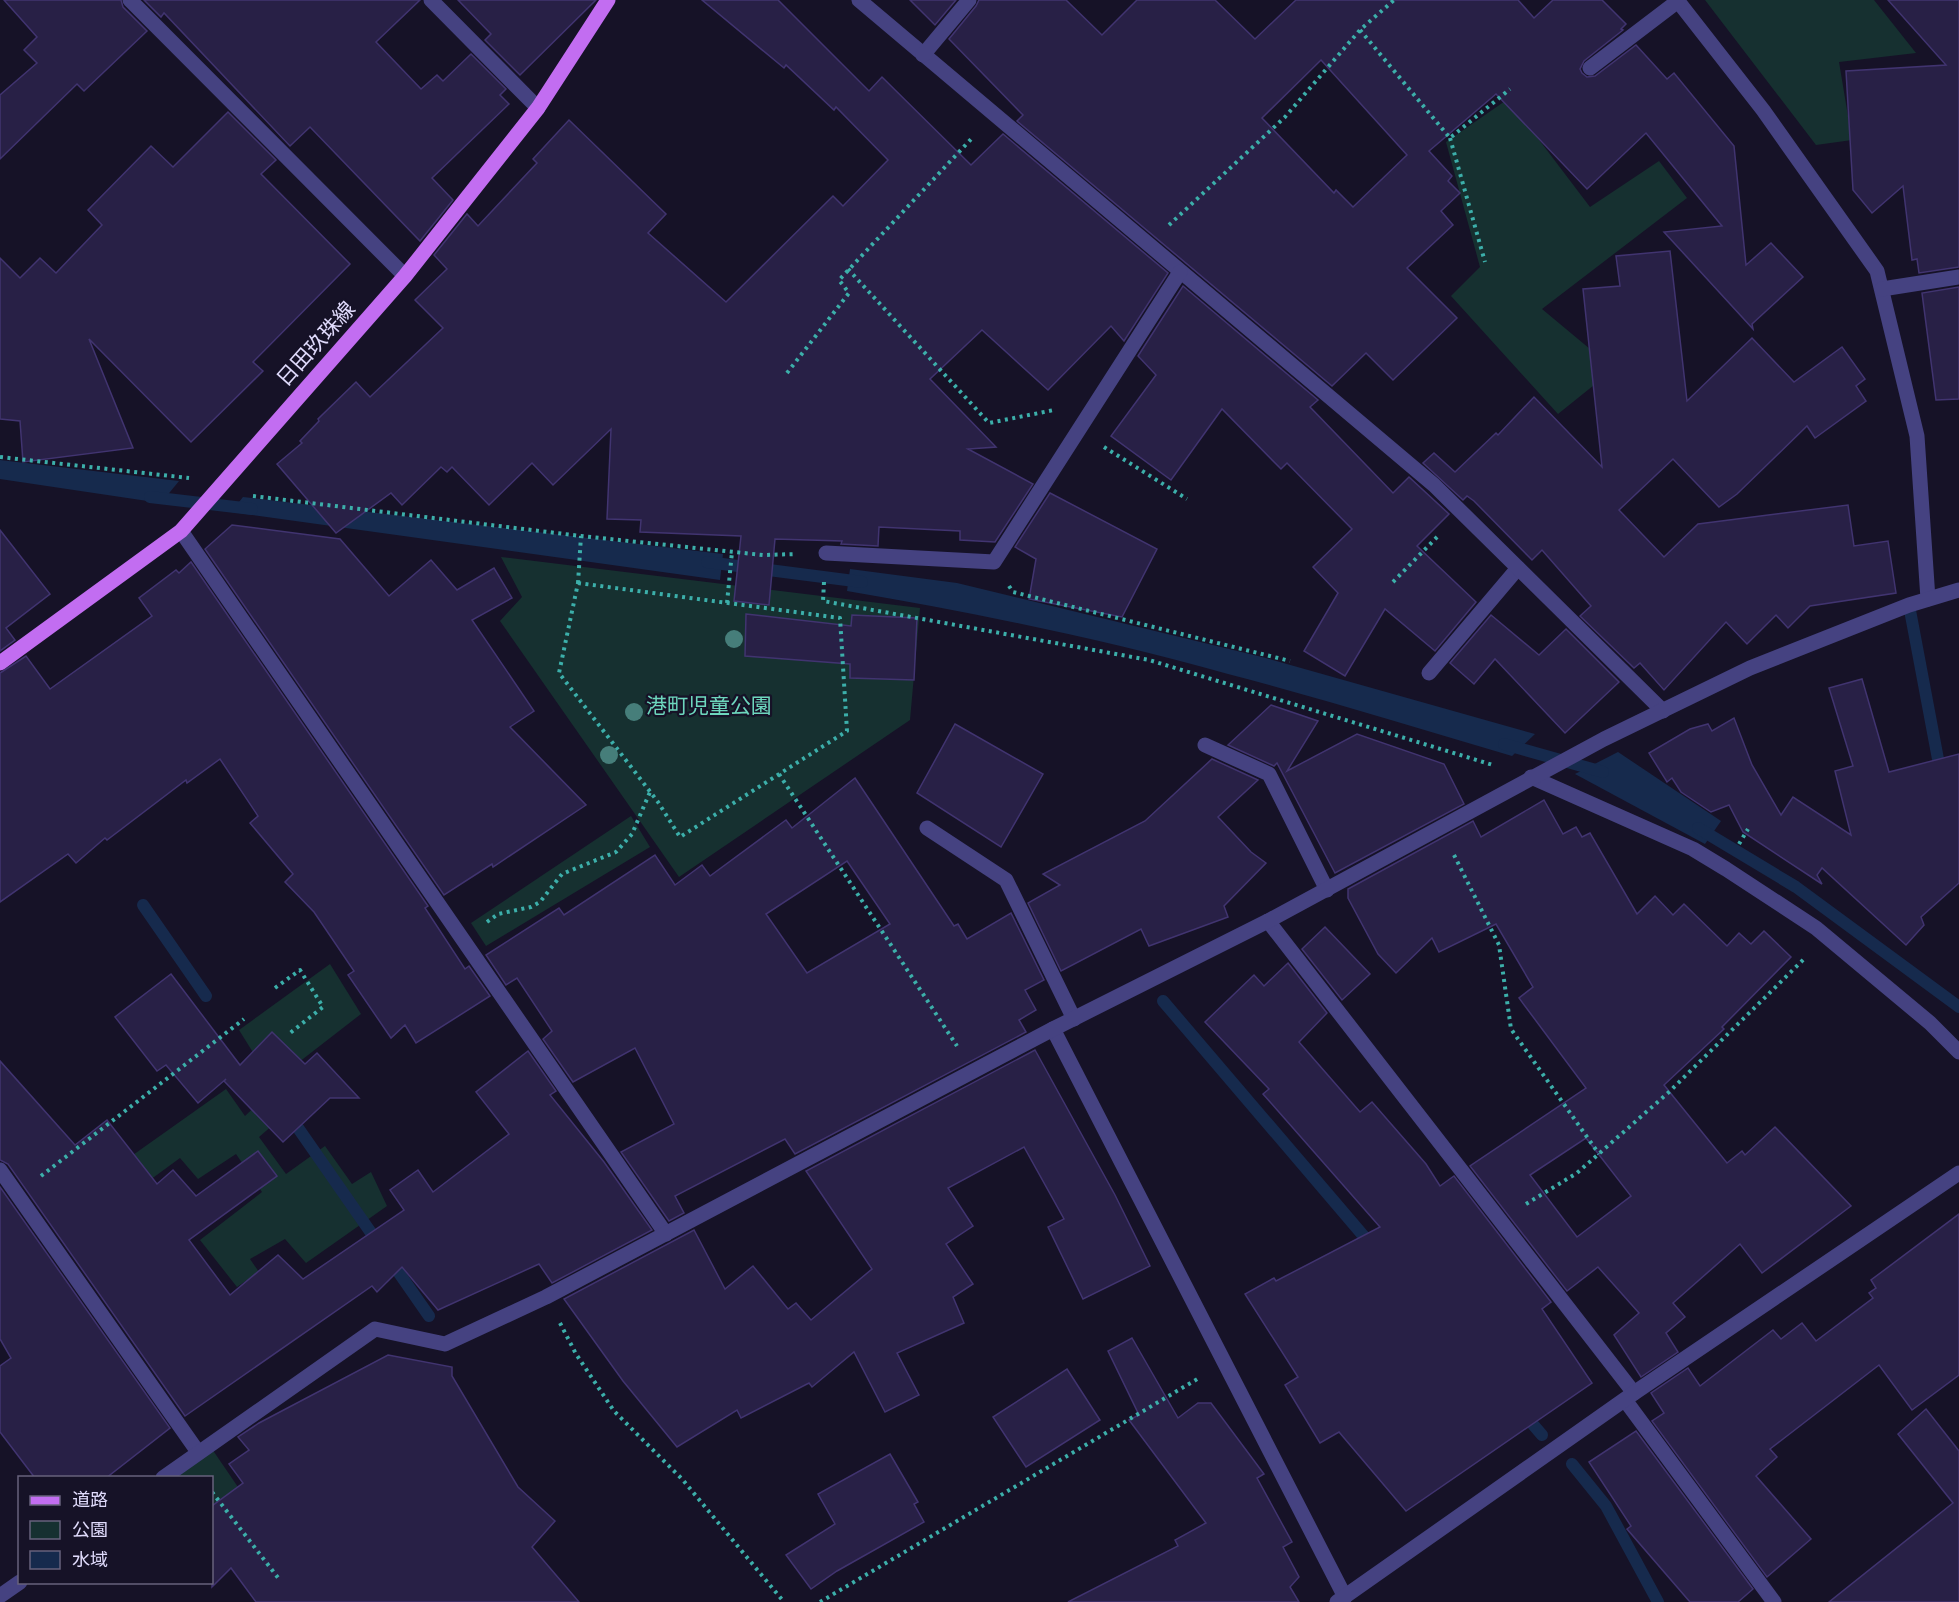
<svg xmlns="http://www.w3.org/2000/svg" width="1959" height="1602" font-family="'Alegreya Sans','Noto Sans JP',sans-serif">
  <rect width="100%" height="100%" fill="#161227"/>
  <g fill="#163030">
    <polygon points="1705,0 1874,0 1916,53 1839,62 1852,140 1816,145"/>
    <polygon points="1508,99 1590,207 1659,161 1687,198 1542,309 1614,369 1558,414 1451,296 1480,267 1446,142"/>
    <polygon points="501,557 920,608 910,720 679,877 500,621 522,597"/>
    <polygon points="631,816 650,847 486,946 471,923"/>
    <polygon points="330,964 361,1014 272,1083 239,1030"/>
    <polygon points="281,1082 295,1106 259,1137 286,1174 325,1146 352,1184 371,1172 387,1206 306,1263 285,1239 250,1259 259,1272 237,1287 200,1240 262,1192 236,1154 198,1179 180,1158 135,1191 116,1167 226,1089 245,1116"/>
    <polygon points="212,1449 240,1490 212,1512 212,1478 171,1478"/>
  </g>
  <g fill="#162a4d">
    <polygon points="0,460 179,481 161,503 0,479"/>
    <polygon points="243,497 723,554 720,580 231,512"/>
    <path d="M850 569 957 583 1262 657 1535 734 1512 756C1417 728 1323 699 1228 674 1103 639 975 613 847 591Z"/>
    <polygon points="1618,752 1721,821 1705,844 1575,774"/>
  </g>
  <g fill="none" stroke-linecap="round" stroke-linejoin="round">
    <g stroke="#162a4d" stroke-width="12">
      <polyline points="150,497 252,509"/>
      <polyline points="707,562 862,582"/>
      <polyline points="1909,605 1941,775"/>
      <polyline points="1504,744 1603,772"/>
      <polyline points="1698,828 1796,887 1959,1007"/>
      <polyline points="143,905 206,996"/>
      <polyline points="1163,1001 1373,1247"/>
      <polyline points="289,1115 429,1316"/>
      <polyline points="1523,1413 1542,1435"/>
      <polyline points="1572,1464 1606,1506 1658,1602"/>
    </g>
  </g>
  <g fill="#282046" stroke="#413470" stroke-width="1.5" fill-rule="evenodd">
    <polygon points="4,0 121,0 123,7 147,31 84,91 77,84 0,159 0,95 37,63 24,50 37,37"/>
    <polygon points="144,0 420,0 376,42 421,89 437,75 443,81 471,54 506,89 500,95 509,104 432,178 453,200 420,241 310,127 290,146 164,13 161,17"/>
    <polygon points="458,0 596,0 520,75 485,40 491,34"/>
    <polygon points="702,0 778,0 869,91 882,77 971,165 1003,134 1168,273 1124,341 1111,326 1048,390 982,330 930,379 996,447 968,449 1033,484 995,542 960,540 960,531 879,527 878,546 841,544 842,541 775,539 769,605 734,601 741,536 640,532 641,520 607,519 611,429 553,485 532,463 489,505 452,467 447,472 441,467 402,505 391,493 336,533 277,464 302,443 300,441 319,421 318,419 356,382 370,397 443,328 415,300 447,269 434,255 467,214 478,226 537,163 533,159 569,120 666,214 648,233 726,302 833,196 843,206 888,160 836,107 834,110 786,65 784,68"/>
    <polygon points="910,0 956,0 935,25"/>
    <path d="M979 0H1066L1102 35 1137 0H1215L1255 39 1296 0H1518L1534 18 1553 0H1602L1626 24 1621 29 1623 30 1584 61 1580 69 1582 73 1587 77 1595 76 1636 45 1667 79 1674 73 1734 146 1746 265 1771 243 1803 277 1752 324 1753 329 1664 232 1722 226 1646 133 1587 189 1496 94 1429 151 1452 176 1448 181 1460 193 1441 211 1453 225 1407 268 1457 318 1393 380 1366 353 1332 386 1017 121 1023 115 949 39 976 6ZM1321 60 1407 155 1353 207 1336 190 1334 193 1262 118Z"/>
    <polygon points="1888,0 1959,0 1959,267 1919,273 1917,259 1912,260 1903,186 1872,213 1853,190 1846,71 1946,65"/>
    <polygon points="228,112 276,160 261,174 350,264 253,362 263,371 191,442 89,339 133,448 23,462 20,421 0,419 0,258 20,278 40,258 56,273 102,225 88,210 151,146 173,167"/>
    <polygon points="1670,251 1687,401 1752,338 1794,382 1842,347 1865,379 1856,386 1866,401 1815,438 1807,426 1737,494 1719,507 1673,459 1619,510 1664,557 1698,524 1848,505 1854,546 1888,541 1896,593 1810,606 1788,628 1776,615 1747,644 1726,622 1664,690 1640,663 1634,668 1580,616 1591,606 1542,550 1532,560 1474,501 1467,496 1463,500 1423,463 1434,453 1455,472 1496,433 1498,435 1534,397 1602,467 1583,289 1620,286 1616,256"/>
    <polygon points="1183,286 1318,400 1310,407 1393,493 1409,477 1449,514 1417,546 1476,602 1435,651 1385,609 1345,676 1304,651 1338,593 1313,567 1352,529 1287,463 1281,469 1222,409 1171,480 1111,436 1156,375 1138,356"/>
    <polygon points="1959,287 1959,399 1936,400 1922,293"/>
    <polygon points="1050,493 1157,549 1122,617 1029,599 1036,559 1015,547"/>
    <polygon points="232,525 340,539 389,596 431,560 457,590 494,568 512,598 472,620 534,711 510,727 586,805 493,867 492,864 444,895 205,549"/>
    <polygon points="0,530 50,594 6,628 15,640 0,651"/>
    <polygon points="191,562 428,906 425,908 465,969 469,966 490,996 416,1043 405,1025 391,1038 348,975 354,971 314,912 285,882 293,874 250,823 258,816 220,759 187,783 186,780 107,840 105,838 76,863 68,854 0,902 0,673 26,656 50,689 152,616 139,598 176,570 179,573"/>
    <polygon points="746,614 851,626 852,615 917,618 914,680 850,678 850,664 745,656"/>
    <polygon points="1491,615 1539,655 1566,629 1619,682 1565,733 1495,659 1474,684 1450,663"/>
    <polygon points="1862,679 1889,772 1959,754 1959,883 1921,917 1924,925 1906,945 1822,868 1817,875 1822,884 1743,832 1729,805 1711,812 1681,792 1672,778 1667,782 1649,753 1690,729 1708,724 1712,731 1734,718 1752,765 1781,815 1793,797 1851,835 1835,771 1853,766 1829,688"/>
    <polygon points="1271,705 1318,721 1287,771 1357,734 1444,764 1464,804 1335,873 1277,763 1274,766 1228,745"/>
    <polygon points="955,724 1043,774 1001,847 917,793"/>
    <polygon points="1212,759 1258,780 1218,817 1251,852 1266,863 1224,906 1228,917 1149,946 1141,929 1061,971 1028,903 1060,885 1043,874 1145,821"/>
    <path d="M855 778 954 926 958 924 967 939 1011 913 1044 980 1025 990 1036 1010 1019 1020 1026 1032 795 1154 785 1139 675 1196 684 1213 669 1221 621 1152 674 1124 635 1048 573 1082 543 1039 552 1031 517 978 506 985 486 955 559 908 564 915 655 855 675 885 702 865 710 876 786 820 792 828ZM847 861 890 924 807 973 766 914Z"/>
    <path d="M1544 800 1563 834 1576 827 1582 837 1590 833 1637 914 1655 896 1673 915 1684 904 1727 946 1739 933 1751 944 1764 931 1791 957 1722 1027 1724 1029 1664 1085 1727 1163 1742 1151 1745 1155 1775 1127 1851 1206 1762 1273 1740 1244 1673 1303 1685 1317 1666 1333 1678 1352 1641 1377 1614 1335 1639 1313 1598 1267 1567 1291 1470 1166 1586 1088 1519 998 1533 987 1496 924 1439 952 1432 938 1396 973 1378 954 1348 898V889L1473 821 1481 837ZM1586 1138 1631 1196 1577 1237 1530 1175Z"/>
    <polygon points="1325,927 1370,974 1342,1000 1302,949"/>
    <polygon points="1288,963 1327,1013 1299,1042 1360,1112 1372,1102 1426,1164 1440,1186 1454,1176 1551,1302 1542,1309 1592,1383 1406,1511 1339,1432 1320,1443 1285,1385 1298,1377 1245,1294 1274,1278 1276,1281 1380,1227 1263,1094 1269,1089 1205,1022 1254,975 1264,986"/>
    <polygon points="171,974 240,1065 272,1032 305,1064 317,1053 359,1098 330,1098 283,1142 224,1081 226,1079 198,1103 166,1065 157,1071 115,1017"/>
    <polygon points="1035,1050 1115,1195 1150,1266 1083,1299 1048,1227 1064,1219 1024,1147 948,1188 973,1226 946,1244 973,1284 953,1297 964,1323 897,1353 919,1395 885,1412 854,1352 812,1387 809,1383 741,1418 737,1410 677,1447 623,1381 564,1299 694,1230 725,1289 753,1266 788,1309 796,1303 811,1320 872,1269 806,1171"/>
    <polygon points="528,1051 556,1091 550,1095 604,1162 652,1230 552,1283 539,1264 438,1310 402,1267 377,1292 372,1286 185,1416 8,1164 0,1160 0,1061 75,1145 107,1120 157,1184 173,1170 196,1196 258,1151 277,1176 189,1240 230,1295 278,1255 303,1279 404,1210 390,1190 418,1170 433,1192 509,1134 476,1092"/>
    <polygon points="0,1187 170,1428 106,1478 35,1478 0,1432 0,1366 11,1358 0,1339"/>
    <polygon points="1959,1214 1959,1375 1912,1410 1879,1365 1770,1449 1777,1457 1756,1476 1811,1539 1767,1577 1652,1421 1664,1413 1651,1393 1688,1368 1700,1386 1773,1330 1781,1339 1802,1323 1816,1341 1873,1298 1869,1293 1876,1288 1871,1280"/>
    <polygon points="1132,1338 1178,1418 1198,1403 1211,1403 1264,1474 1257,1478 1292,1542 1283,1547 1299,1577 1290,1587 1299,1602 1068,1602 1178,1546 1175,1540 1206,1523 1129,1420 1139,1415 1108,1351"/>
    <polygon points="388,1355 452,1367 452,1376 518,1487 555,1521 532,1547 579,1602 256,1602 231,1568 212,1587 212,1506 243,1483 229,1464 249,1450 238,1437 259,1423"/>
    <polygon points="1067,1369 1100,1420 1026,1467 993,1417"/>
    <polygon points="1926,1409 1959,1451 1959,1602 1829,1602 1953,1503 1898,1434"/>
    <polygon points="1636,1431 1753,1589 1738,1602 1690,1602 1627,1529 1631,1526 1589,1462"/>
    <polygon points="890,1454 918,1502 914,1504 924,1522 837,1571 811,1589 786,1555 835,1524 818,1494"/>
  </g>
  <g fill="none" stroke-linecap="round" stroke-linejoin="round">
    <g stroke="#3cafaa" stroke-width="4" stroke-dasharray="3 4.5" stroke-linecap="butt">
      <polyline points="1360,30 1450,138 1510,89"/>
      <polyline points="1450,138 1485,262"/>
      <polyline points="1169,225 1285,117 1360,30 1394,0"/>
      <polyline points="848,269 989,423 1054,410"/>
      <polyline points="787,373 849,293 839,280 974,136"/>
      <polyline points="1104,447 1187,499"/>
      <polyline points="0,457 189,478"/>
      <polyline points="253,496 581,536 763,555 797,554"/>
      <polyline points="824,582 823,601 1149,660 1493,765"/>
      <polyline points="1393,582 1440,534"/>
      <polygon points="578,583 840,618 847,731 680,837 658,802 559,673"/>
      <polyline points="578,583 581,536"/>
      <polyline points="1009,586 1013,592 1290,661"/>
      <polyline points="727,603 732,552"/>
      <polyline points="779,774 957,1046"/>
      <polyline points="1739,844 1748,829"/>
      <polyline points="1454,855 1499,945 1511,1029 1599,1154"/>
      <polyline points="487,922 498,914 531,907 540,902 562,874 616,852 632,834 650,792"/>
      <polyline points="275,988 300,970 323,1007 290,1033"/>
      <polyline points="41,1176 244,1019"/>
      <polyline points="1526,1204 1577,1173 1669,1092 1805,958"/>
      <polyline points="560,1323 576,1354 614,1411 682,1479 784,1602"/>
      <polyline points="212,1492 279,1579"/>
      <polyline points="820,1602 1199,1378"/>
    </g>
    <polyline stroke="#454281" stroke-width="15" points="1429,673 1518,568"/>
    <g stroke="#454281" stroke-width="15">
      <polyline points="130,0 405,276"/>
      <polyline points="431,0 538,108"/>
      <polyline points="859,0 1434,485 1663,711"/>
      <polyline points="1677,0 1763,110 1877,271 1917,436 1928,599"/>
      <polyline points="923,55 969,0"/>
      <polyline points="1590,68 1678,1"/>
      <polyline points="1882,289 1959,277"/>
      <polyline points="181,531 666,1234"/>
      <polyline points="826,553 994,562 1180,272"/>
      <polyline points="1205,745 1269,774 1327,890"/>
      <polyline points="1531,777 1693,849 1726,869 1816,928 1930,1023 1959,1052"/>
      <polyline points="927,828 1006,880 1074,1019"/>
      <polyline points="1268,921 1634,1393"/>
      <polyline points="1053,1029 1345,1597"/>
      <polyline points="0,1170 198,1452"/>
      <polyline points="1625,1400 1774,1602"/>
      <polyline points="163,1478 375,1329 445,1344 546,1297 1053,1029 1268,921 1604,739 1750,668 1909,605 1959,590"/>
      <polyline points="0,1596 20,1582"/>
      <polyline points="1337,1602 1634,1393 1959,1173"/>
    </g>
    <polyline stroke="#c26df1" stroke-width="15" points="0,663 181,531 405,276 538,108 608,0"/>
  </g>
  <g fill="#467e7a">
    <circle cx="734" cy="639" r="9"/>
    <circle cx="634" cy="712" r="9"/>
    <circle cx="609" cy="755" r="9"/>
  </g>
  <g text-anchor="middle" stroke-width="4.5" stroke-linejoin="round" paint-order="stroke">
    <g font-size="21" fill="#e0dbfc" stroke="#161227">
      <text transform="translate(316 344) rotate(-48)" y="7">日田玖珠線</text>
    </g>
    <g font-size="21" fill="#6dd6bd" stroke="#161227">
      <text x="709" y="713">港町児童公園</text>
    </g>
  </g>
  <rect x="18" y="1476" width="195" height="108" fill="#161227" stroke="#67627c" stroke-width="1.5"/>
  <rect x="30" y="1496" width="30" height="9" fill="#c26df1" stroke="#67627c" stroke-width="1.5"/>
  <text x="72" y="1506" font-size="18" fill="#e0dbfc">道路</text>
  <rect x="30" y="1521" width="30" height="18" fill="#163030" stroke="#67627c" stroke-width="1.5"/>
  <text x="72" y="1536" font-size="18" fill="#e0dbfc">公園</text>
  <rect x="30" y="1551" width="30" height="18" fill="#162a4d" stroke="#67627c" stroke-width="1.5"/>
  <text x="72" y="1566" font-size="18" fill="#e0dbfc">水域</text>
</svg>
